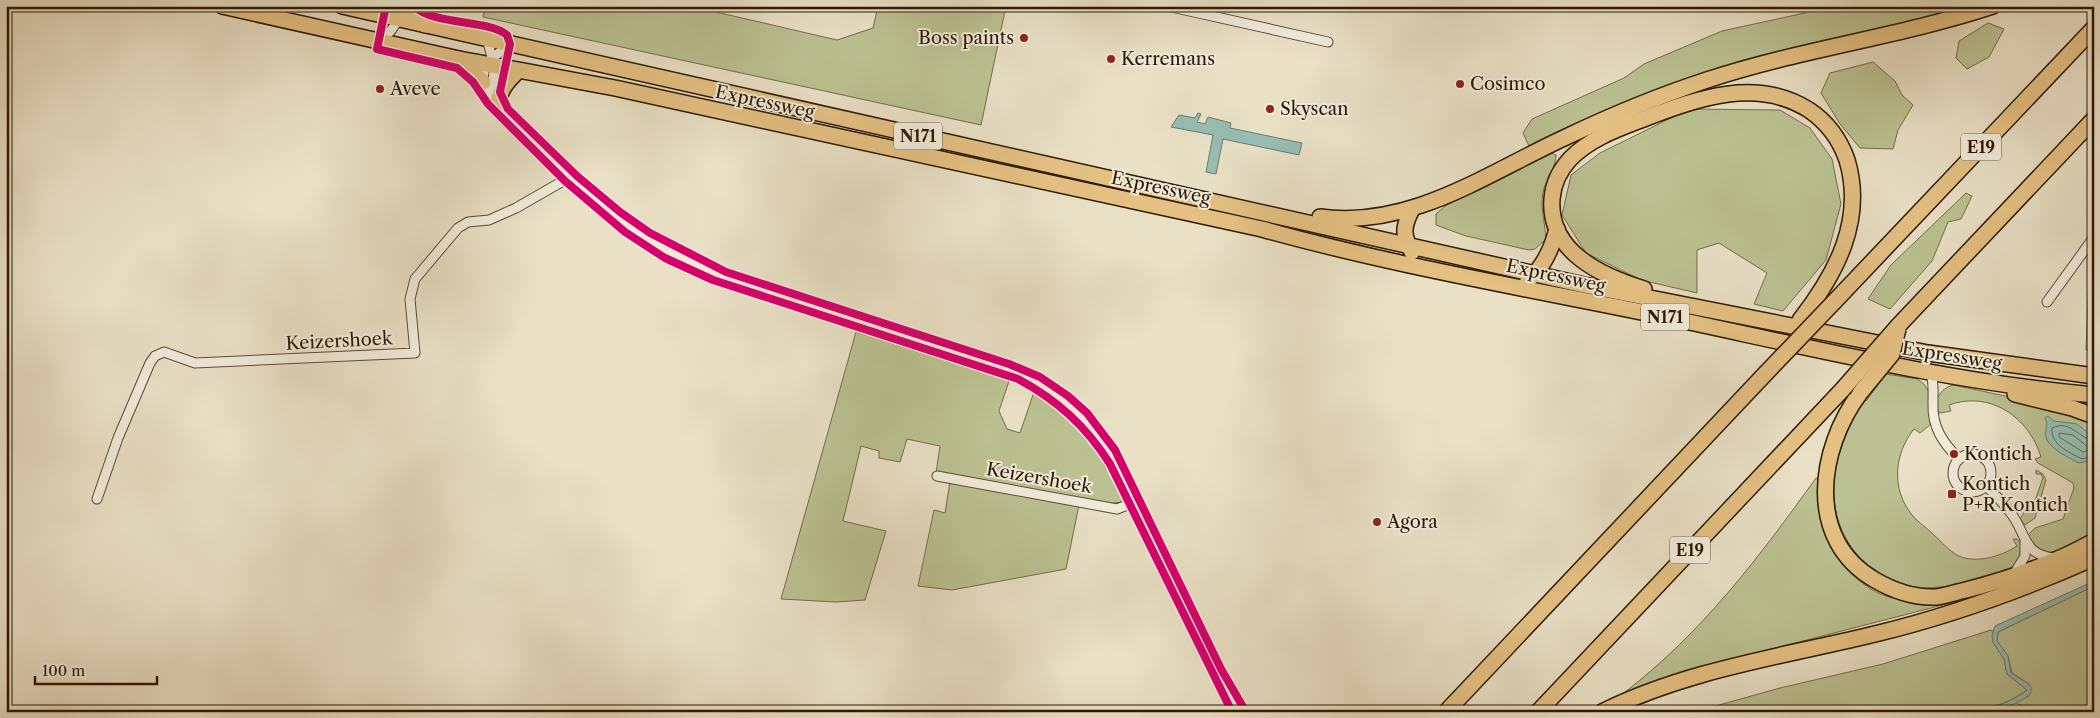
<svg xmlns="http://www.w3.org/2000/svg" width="2100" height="718" font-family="'Libre Caslon Text',serif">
  <rect width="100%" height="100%" fill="#e9e0c6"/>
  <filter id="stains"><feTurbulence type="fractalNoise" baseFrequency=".004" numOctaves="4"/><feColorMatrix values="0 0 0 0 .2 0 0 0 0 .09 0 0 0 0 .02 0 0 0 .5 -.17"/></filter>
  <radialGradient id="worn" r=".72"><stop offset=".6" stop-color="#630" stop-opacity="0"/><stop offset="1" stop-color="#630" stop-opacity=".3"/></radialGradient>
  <g fill="#bbc192" stroke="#746c4a">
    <polygon points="485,6 717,6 716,12 837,40 873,28 878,6 1006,6 981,125 483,17"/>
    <path d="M1837 6H1970C1911 24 1849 33 1789 49 1699 72 1612 104 1529 146L1523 133 1532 119 1624 78 1644 64 1722 31Z"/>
    <polygon points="1988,23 2004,29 1989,57 1967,69 1956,58 1959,41"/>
    <polygon points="1873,62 1895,81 1902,95 1913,105 1898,130 1893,149 1860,148 1840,124 1821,93 1830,73"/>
    <polygon points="1689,109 1780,110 1810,128 1832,159 1841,204 1826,260 1783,311 1754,304 1767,273 1719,243 1697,250 1697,293 1641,280 1586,253 1562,215 1571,175 1600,153"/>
    <path d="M1552 153 1556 155C1556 167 1548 177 1544 188 1539 206 1545 221 1546 239L1535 249 1529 250 1466 236 1436 225V214L1445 206Z"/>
    <polygon points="1966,193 1972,196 1961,219 1948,222 1932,261 1890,309 1868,299 1891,265"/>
    <polygon points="2094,244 2094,350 2086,350 2090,250"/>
    <path d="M856 332 1009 381 999 411 1007 429 1020 433 1034 392C1081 424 1099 452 1125 502L1100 504 936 473 940 446 907 439 900 462 879 458V451L861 446 843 521 886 531 865 600 836 602 781 599Z"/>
    <path d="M1886 374 1917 379 1924 384 1929 392 1931 424 1920 433 1914 429C1894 454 1891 489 1912 515 1917 521 1925 527 1932 533 1939 539 1946 548 1955 554 1973 565 2000 557 2017 546L2013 539H2017L2021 544C2021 556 2018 563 2008 571 1974 581 1940 593 1904 585 1884 581 1867 567 1855 552 1818 504 1835 447 1864 400L1866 401Z"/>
    <path d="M1953 385 2058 407 2094 420V535C2069 546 2045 567 2028 535L2035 528 2063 519 2074 488 2073 483 2038 463 2035 459 2041 457C2029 418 1991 390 1949 405L1951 411 1940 413C1931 402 1941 388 1953 385Z"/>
    <polygon points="2036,470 2043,474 2046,480 2035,518 2025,525 2020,519 2026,509 2031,512 2043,478 2041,474 2036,474"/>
    <path d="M1816 478 1818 479C1819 493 1817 509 1821 521 1833 557 1864 600 1906 599 1919 599 1958 594 1966 599L1698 668 1651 683 1626 694 1625 692C1702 633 1760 556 1816 478Z"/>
    <polygon points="950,482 1079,505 1066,569 952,590 918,586 934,510 945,513"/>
    <polygon points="2094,586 2094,712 2034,712 2014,702 2029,696 2029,684 2012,673 2008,656 1997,641 1998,632"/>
    <path d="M1991 630 1993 631V642L2004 659 2007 674 2027 690C2017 697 2006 703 1995 706L1992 712H1694L1780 688 1883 664Z"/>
  </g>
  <g fill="#97bdb3" stroke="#6c7b6d">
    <polygon points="1198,113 1201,114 1197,122 1205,124 1208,117 1231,123 1230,128 1302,143 1299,155 1223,139 1216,174 1206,172 1213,135 1171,127 1179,115 1195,118"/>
    <path d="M2048 416 2054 421 2077 424 2092 436 2094 460 2079 463C2069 458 2050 449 2046 438 2044 431 2049 425 2045 418Z"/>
    <path d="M2094 581V586L1998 632 1997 641 2008 656 2011 673 2029 684 2032 689 2029 696 1999 712H1992L1995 706C2006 703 2018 697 2027 690L2007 674 2004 659 1993 642 1992 635 1995 626Z"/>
  </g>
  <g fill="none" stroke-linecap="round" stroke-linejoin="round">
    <g stroke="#626a5b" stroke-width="1">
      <polygon points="2060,433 2073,435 2088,447 2089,450 2083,452 2059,437"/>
      <path d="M2094 441C2080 439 2070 419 2052 428 2050 444 2068 452 2082 459L2094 456"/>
    </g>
    <g stroke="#5b4a34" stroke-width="11">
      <g id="street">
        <polyline points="1167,6 1328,42"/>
        <polyline points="487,38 494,66 493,90 496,101"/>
        <polyline points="378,41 390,32 399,19"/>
        <path d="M510 44 485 64 483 82 486 95C527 136 567 178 612 214 649 243 692 264 736 282L1019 373C1060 393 1090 423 1115 461L1221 681 1239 712"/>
        <polyline points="2047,302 2094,237"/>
        <path d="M1931 373C1934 383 1933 393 1933 404 1932 427 1943 443 1959 459"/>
        <circle cx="1972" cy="473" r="19"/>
        <polyline points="937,476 1117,509 1135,502"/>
        <path d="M1986 486C1996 495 2005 505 2013 516 2027 537 2024 555 2055 558"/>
        <polyline points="97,499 118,438 150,363 155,356 164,352 195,363 415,353 410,299 415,279 458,228 468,222 489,220 516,208 570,177"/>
        <polyline points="2014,574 2025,556 2025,542"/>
      </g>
    </g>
    <g stroke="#2c1803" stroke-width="18">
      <g id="highway">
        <path d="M222 6 459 59 615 88 1262 229C1395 266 1531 289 1666 317 1808 347 1949 382 2094 395"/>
        <polyline points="342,6 1584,285 1928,353 2094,376"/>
        <polyline points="407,6 425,25"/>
        <polyline points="459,59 483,82"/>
        <path d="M497 106C500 90 506 82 518 71"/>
        <path d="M1320 217C1410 229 1486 174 1564 138 1610 116 1658 96 1707 80 1801 49 1899 37 1993 6"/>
        <path d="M1412 252C1402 234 1403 227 1412 209"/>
        <path d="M1528 280C1544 267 1552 248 1557 229"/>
        <path d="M1644 289C1602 276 1548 252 1552 199 1553 184 1560 170 1570 159 1590 138 1620 128 1646 118 1699 98 1757 77 1809 110 1827 122 1840 140 1847 160 1865 220 1836 274 1800 320"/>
        <polyline points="1834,302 2094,28"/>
        <polyline points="1898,326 2094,119"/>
        <path d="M1860 393C1818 449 1805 540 1875 580 1894 591 1914 598 1936 597 1946 596 1956 592 1966 590 2009 579 2055 563 2094 541"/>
        <polyline points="2015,394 2072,408 2094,416"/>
        <polyline points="1446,712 1766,373"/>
        <polyline points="1538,712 1843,389"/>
        <path d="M1602 712C1689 669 1786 656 1879 633 1953 615 2024 589 2094 558"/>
      </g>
    </g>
    <use href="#street" stroke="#f1ebda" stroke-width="9"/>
    <use href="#highway" stroke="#e4c083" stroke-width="15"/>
    <g stroke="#2c1803" stroke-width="18" stroke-linecap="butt">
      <g id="highway-bridge">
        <polyline points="1766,373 1834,302"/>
        <polyline points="1843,389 1898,326"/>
        <polyline points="1860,393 1892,354 1898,329"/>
      </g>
    </g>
    <use href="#highway-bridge" stroke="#e4c083" stroke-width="15"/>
    <g stroke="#f1ebda" stroke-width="11">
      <g id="cycleway">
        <path d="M386 6 377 49 457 68 473 82 488 104 565 181 625 232 665 258 713 280 1018 379C1057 400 1086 426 1110 464L1232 712"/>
        <path d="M414 6C435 26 487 19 507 35L510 44 500 92 508 109 577 176 620 212 650 233 726 272 1009 364 1040 377 1068 396 1087 413 1115 450 1221 669 1246 712"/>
      </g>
    </g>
    <use href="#cycleway" stroke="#d6006c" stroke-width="8"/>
  </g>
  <g fill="#8f2418" stroke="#f1ebda" stroke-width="2">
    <circle cx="1024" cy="38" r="5"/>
    <circle cx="1111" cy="59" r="5"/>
    <circle cx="1460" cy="84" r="5"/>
    <circle cx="380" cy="89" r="5"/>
    <circle cx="1270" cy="109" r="5"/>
    <circle cx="1954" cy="454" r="5"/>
    <rect x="1947" y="489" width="10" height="10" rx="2.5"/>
    <circle cx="1377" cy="522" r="5"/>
  </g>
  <g text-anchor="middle" stroke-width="4" stroke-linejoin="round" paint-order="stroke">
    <g fill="#f1ebda" stroke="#675744" stroke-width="1">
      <rect x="894" y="122.5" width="48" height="27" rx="4"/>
      <rect x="1961" y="133.5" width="40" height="27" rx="4"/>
      <rect x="1641" y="303.5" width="48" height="27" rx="4"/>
      <rect x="1670" y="536.5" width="40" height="27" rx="4"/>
    </g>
    <g font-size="16" font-weight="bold" fill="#2c1803">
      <text x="918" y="142">N171</text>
      <text x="1981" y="153">E19</text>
      <text x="1665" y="323">N171</text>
      <text x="1690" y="556">E19</text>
    </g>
    <g font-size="18" fill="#2c1803" stroke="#f1ebda" text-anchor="start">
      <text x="1014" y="44" text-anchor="end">Boss paints</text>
      <text x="1121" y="65">Kerremans</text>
      <text x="1470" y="90">Cosimco</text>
      <text x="390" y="95">Aveve</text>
      <text x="1280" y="115">Skyscan</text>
      <text x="1964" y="460">Kontich</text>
      <text x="1962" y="490">Kontich<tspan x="1962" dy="21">P+R Kontich</tspan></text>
      <text x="1387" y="528">Agora</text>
    </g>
    <g font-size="18" fill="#2c1803" stroke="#f1ebda">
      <text transform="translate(765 102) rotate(12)" y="6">Expressweg</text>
      <text transform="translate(1161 188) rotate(12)" y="6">Expressweg</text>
      <text transform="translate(1556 276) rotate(12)" y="6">Expressweg</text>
      <text transform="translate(339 341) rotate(-3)" y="6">Keizershoek</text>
      <text transform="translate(1952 356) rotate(9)" y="6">Expressweg</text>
      <text transform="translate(1039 478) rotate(10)" y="6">Keizershoek</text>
    </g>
  </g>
  <rect width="2100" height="718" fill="none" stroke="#e9e0c6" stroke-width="25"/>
  <rect x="8" y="8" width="2085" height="703" fill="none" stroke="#2c1803" stroke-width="2.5"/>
  <rect x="12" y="12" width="2075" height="693" fill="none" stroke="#2c1803"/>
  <path d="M35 676v8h122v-8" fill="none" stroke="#2c1803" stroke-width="2.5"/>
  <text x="42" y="676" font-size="15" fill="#2c1803" stroke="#f1ebda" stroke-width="4" paint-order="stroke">100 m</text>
  <rect width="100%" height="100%" filter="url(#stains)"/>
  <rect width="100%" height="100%" fill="url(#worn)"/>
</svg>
